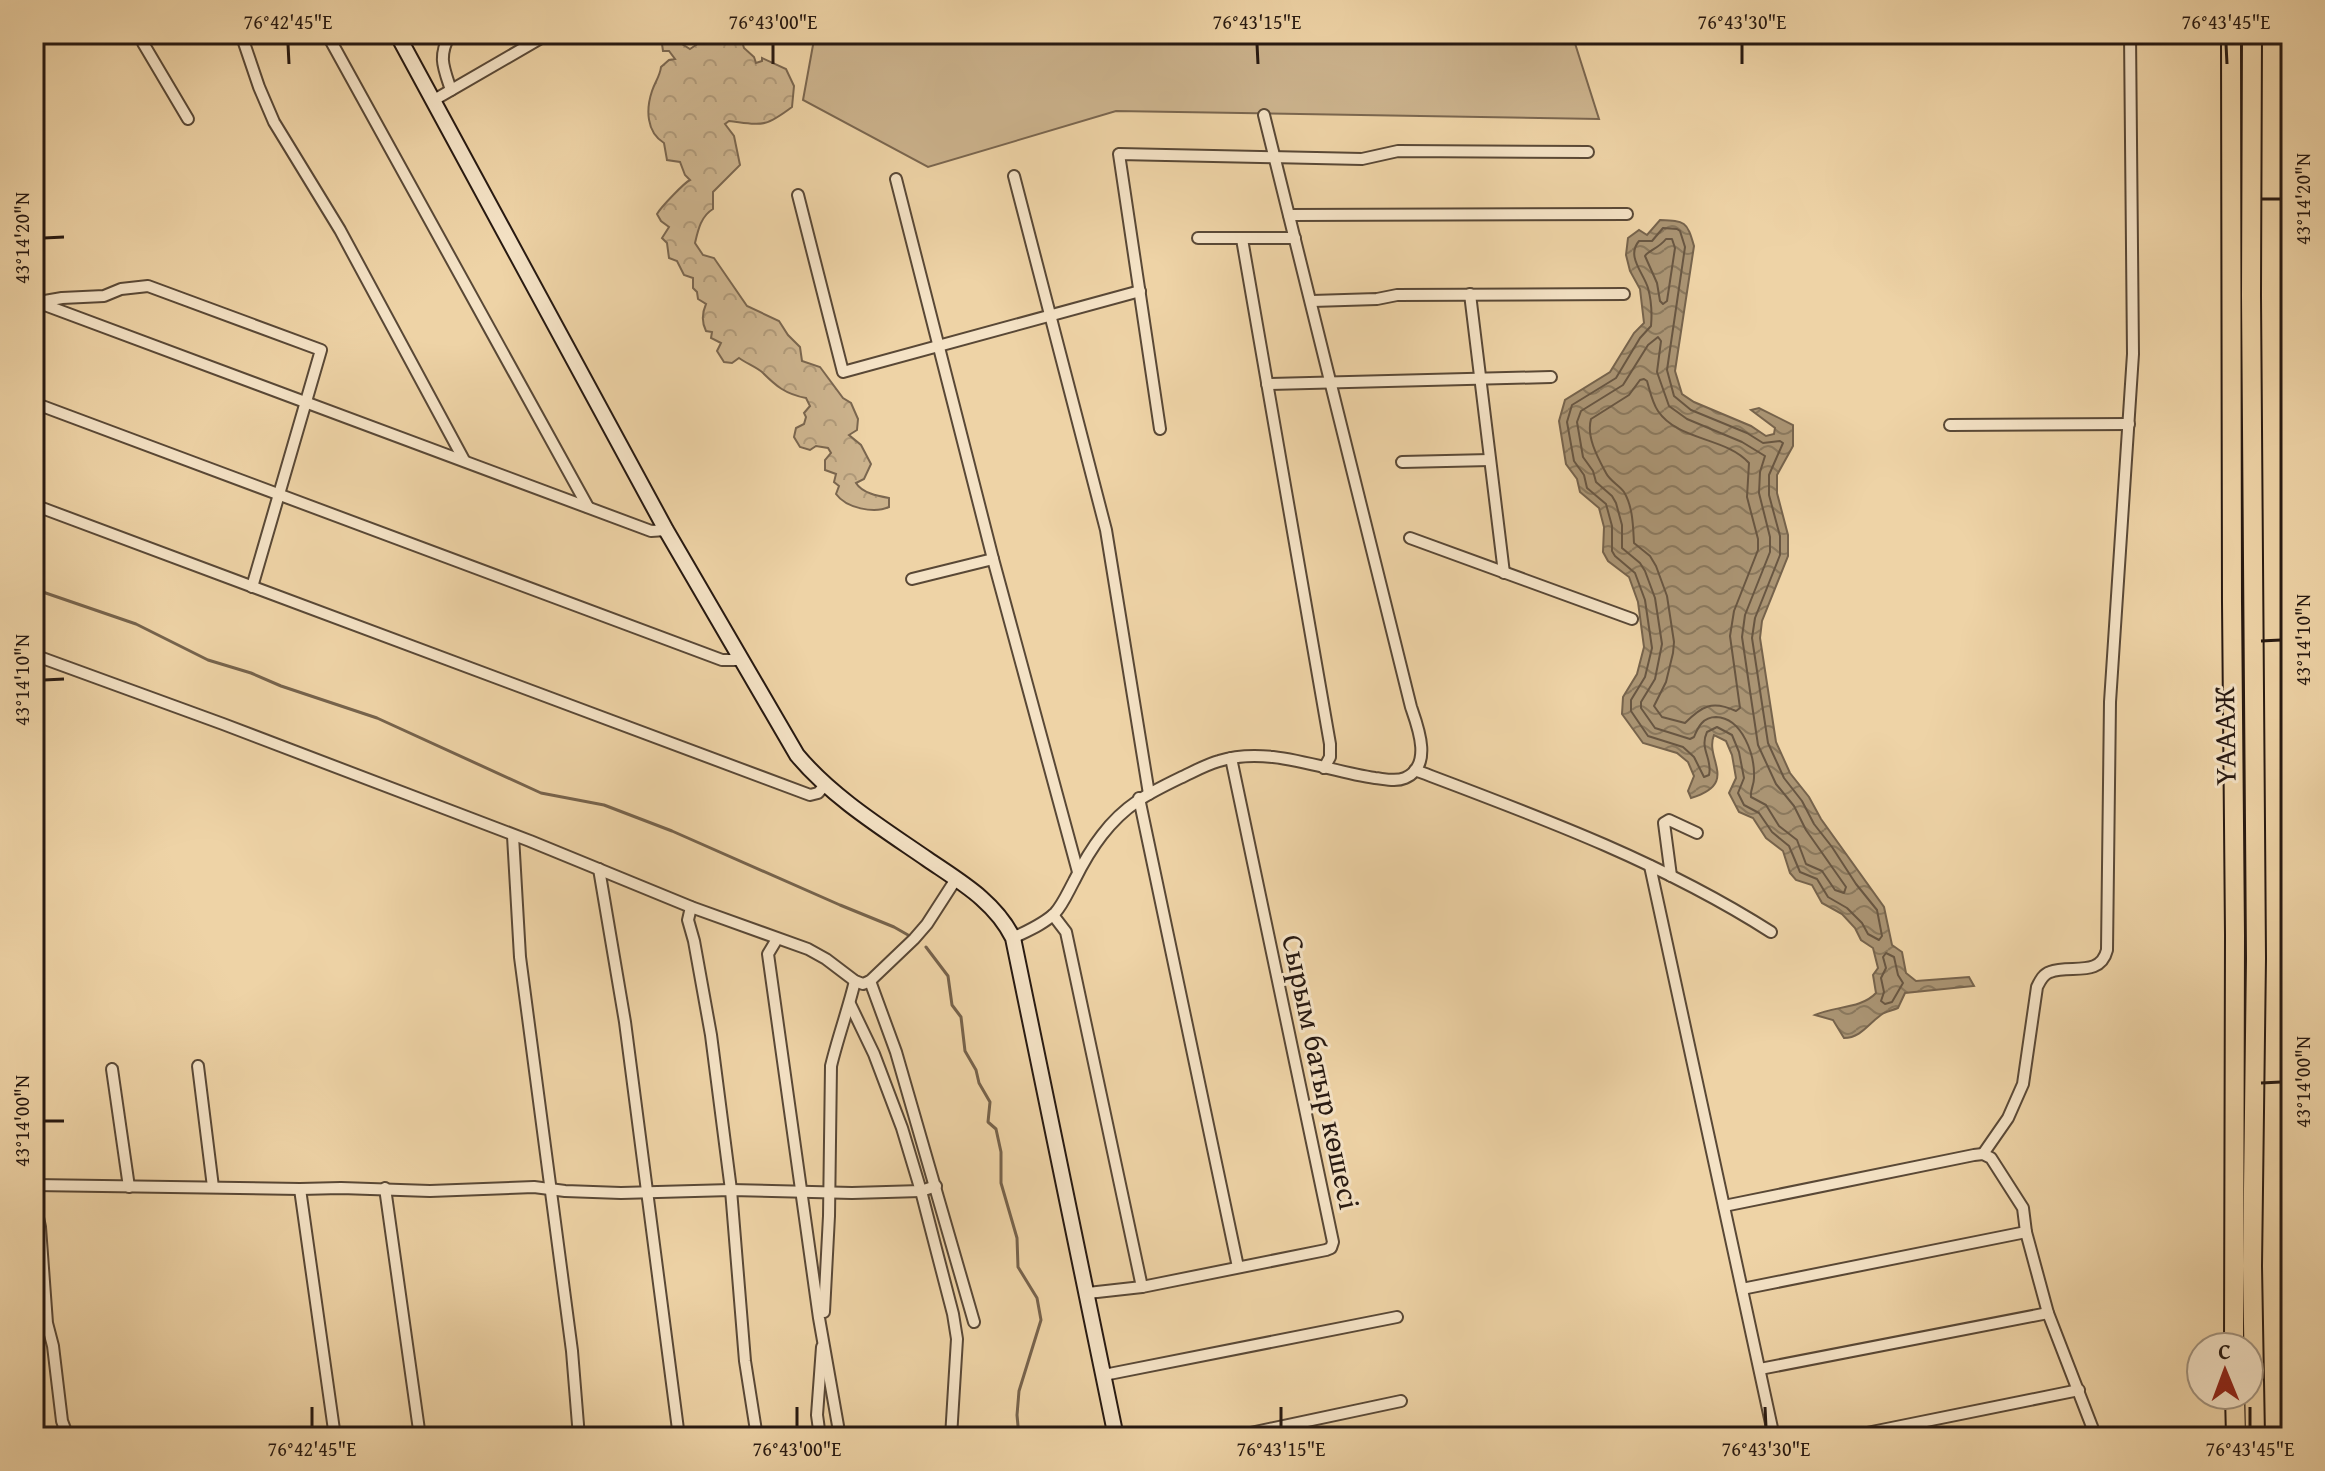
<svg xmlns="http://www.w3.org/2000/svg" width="2325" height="1471" font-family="'Gentium Book Plus',serif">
  <defs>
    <pattern id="forest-crowns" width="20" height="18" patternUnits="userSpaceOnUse" patternTransform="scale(2)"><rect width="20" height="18" fill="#ccb38d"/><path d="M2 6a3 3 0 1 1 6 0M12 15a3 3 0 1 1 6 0" fill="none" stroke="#af9979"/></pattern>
    <pattern id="water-waves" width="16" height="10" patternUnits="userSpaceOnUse" patternTransform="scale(2)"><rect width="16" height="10" fill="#aa9473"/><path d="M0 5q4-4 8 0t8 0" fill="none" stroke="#8a785d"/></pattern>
  </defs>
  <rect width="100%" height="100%" fill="#eed3a6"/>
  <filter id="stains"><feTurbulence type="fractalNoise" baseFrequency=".0025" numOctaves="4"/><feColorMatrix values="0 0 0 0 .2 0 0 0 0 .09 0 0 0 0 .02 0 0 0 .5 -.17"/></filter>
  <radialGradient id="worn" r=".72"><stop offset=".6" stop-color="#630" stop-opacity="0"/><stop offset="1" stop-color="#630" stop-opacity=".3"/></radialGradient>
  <polygon fill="#ccb38d" stroke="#7a664f" stroke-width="2" points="815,34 1572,34 1599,119 1116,111 928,167 803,100"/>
  <path fill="url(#forest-crowns)" stroke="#7a664f" stroke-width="2" d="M666 34H691L682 44 690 49C704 40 715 29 733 37L740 35 744 48 754 57 756 63 762 61V58L786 69 794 86 792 107C764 128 763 125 729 121L725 124 734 136 740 165 713 192V209C701 216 698 230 695 243L703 255 714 258 747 306 779 321 788 335 800 347 802 361 820 367 843 398 851 403 858 419 857 430 849 435 861 445 871 464 864 479 856 483C862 493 878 496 889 498V507C874 514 846 508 836 494L839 486 834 482 836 474 825 470V460L831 453 828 448 816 446 810 450 800 447 794 437 796 428 804 424 806 417 804 413 810 406 806 398C785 394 776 386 762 372 756 367 746 363 739 358L732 363 724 362 717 351 721 343 711 338 712 332 706 331C702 323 702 313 706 304L698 299 697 292 693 288V278L684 275 677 261 669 258 667 243 662 238 669 227 661 221 657 214C661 207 684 183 690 180L685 175 680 162 667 160 664 143C646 132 646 109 652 91 655 82 660 76 661 67L669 60 675 59 669 51H663L662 44Z"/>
  <path fill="url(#water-waves)" stroke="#76634c" stroke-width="2" d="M1660 220C1685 221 1687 221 1694 246L1675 371 1682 394 1694 402 1751 426 1766 436 1774 434 1775 428 1751 410 1759 408 1793 425V446L1777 475V493L1788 535V556L1762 621 1760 638 1776 742 1790 773 1809 797 1821 819 1884 907 1892 945 1902 952 1906 973 1916 981 1969 977 1974 986 1905 993 1898 1008C1893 1010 1889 1011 1884 1013 1870 1021 1862 1038 1844 1038L1833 1020 1815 1015C1834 1006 1861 1009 1876 993L1873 975 1878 968 1873 948 1861 940 1855 928 1842 914 1822 903 1812 885 1796 880 1790 873 1783 851 1766 838 1753 818 1739 812 1729 793 1736 778 1732 755 1726 741 1714 735C1704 759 1740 783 1691 798L1688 791 1694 776 1688 762 1677 753 1643 743 1622 714 1623 697 1637 674 1644 647 1638 602 1629 577 1608 561 1603 552 1604 527 1599 508 1580 492 1577 479 1566 464 1559 421 1565 400 1610 372 1634 333 1644 323 1640 289 1630 271 1626 255 1628 238 1639 230 1647 235Z"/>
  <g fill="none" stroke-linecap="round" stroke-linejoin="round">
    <g stroke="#685642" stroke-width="2">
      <path d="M1663 228 1677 229 1680 231 1685 247 1667 370 1674 396 1691 410 1747 433 1763 443 1780 441 1783 443 1769 475V495L1780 536V555L1755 618 1752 638 1768 743 1784 778 1802 801 1814 824 1832 847 1856 884 1877 910 1882 936 1879 940 1868 934 1862 923 1847 908 1828 897 1817 879 1800 872 1789 846 1772 832 1759 813 1744 805 1738 793 1744 778 1739 752 1732 735 1717 727 1707 732C1699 749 1713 759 1709 775L1704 777 1694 757 1683 747 1648 736 1631 711V700L1645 677 1652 648 1645 600 1635 573 1615 556 1612 551V526L1606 504 1587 488 1584 475 1574 461 1567 422 1572 405 1616 378 1640 338 1651 326C1652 315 1651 299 1648 288 1643 272 1626 256 1639 241H1652Z"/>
      <path d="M1666 239H1672L1675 248 1667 301 1663 304 1660 301 1657 283 1645 256C1648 251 1659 248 1666 239Z"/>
      <path d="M1658 337 1661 341 1657 372 1669 406 1687 419 1742 442 1765 456 1760 472 1759 493 1770 537V552L1745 615 1742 637 1758 745 1776 784 1794 806 1806 830 1846 887 1844 893 1835 890 1822 871 1806 864 1797 840 1779 826 1766 805 1751 797C1750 790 1754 785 1754 778 1755 756 1743 718 1716 717 1703 717 1698 727 1694 737L1690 739 1655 728 1641 708V702L1655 679 1662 644 1655 598 1645 571 1640 563 1622 548V525L1616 503 1612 496 1596 482 1593 471 1583 457 1577 422 1581 411 1623 385 1648 345Z"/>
      <path d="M1644 379 1647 381C1650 391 1652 402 1658 411 1678 441 1726 437 1749 463L1747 497 1758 539V550L1734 611 1730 636 1740 708 1736 711C1712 700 1702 706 1685 723L1662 717 1654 706 1666 682 1673 653 1674 642 1667 596 1656 566 1650 556 1634 543C1633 526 1633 507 1624 492 1619 485 1610 481 1606 473 1598 458 1586 437 1591 419L1629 395 1640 380Z"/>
      <polygon points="1886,953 1894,957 1898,975 1903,983 1892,1002 1885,1004 1881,1001 1884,992 1881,978 1886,968 1883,957"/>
    </g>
    <g stroke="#76634c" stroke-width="3">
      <polyline points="34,589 136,624 208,660 251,673 281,686 377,718 541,793 604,805 672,831 840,905 894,927 908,935"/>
      <polyline points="926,947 948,976 952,1005 961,1017 965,1051 976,1070 979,1083 990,1102 988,1122 996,1129 1001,1152 1001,1183 1017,1238 1018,1267 1037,1298 1041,1320 1019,1391 1017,1415 1019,1437"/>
    </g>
    <g stroke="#594836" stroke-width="14">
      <g id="minor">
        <polyline points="155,34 144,38 143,43 188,119"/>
        <polyline points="241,34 259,87 274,122 340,230 464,460"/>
        <polyline points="327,34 588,507"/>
        <path d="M450 34C438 57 443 66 451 90"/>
        <polyline points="434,100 548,34"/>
        <polyline points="1014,176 1106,530 1149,794"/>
        <polyline points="896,179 993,559 1078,872"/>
        <polyline points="798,195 843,372 1140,291"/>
        <polyline points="1289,215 1627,214"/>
        <polyline points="1198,238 1295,238"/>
        <polyline points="1242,239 1330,744 1330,757 1324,768"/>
        <polyline points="1470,294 1504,573"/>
        <polyline points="34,301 651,531 666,530"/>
        <polyline points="1312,301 1377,299 1397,295 1624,294"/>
        <polyline points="39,302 62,298 104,296 121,289 148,286 321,350 252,587"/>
        <polyline points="1267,384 1551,377"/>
        <polyline points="34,403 722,660 742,660"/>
        <polyline points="1950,425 2129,424"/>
        <polyline points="1160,429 1119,154 1362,159 1398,151 1588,152"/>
        <polyline points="1402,462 1490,460"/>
        <polyline points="34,505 810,795 818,793 826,784"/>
        <polyline points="1410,538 1632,619"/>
        <polyline points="912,579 993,559"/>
        <polyline points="34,655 223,724 530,841 691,907 808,949 826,959 855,981 863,984 870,981 914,939 927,924 956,879"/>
        <path d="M1415 770C1537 816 1660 861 1771 932"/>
        <polyline points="1139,798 1238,1267"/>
        <polyline points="513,836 520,957 572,1351 579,1437"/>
        <polyline points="1650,866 1774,1437"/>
        <polyline points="599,869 625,1022 679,1437"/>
        <polyline points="1671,876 1664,823 1669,820 1697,833"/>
        <polyline points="691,907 688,920 694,941 711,1035 731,1190 745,1361 757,1437"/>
        <polyline points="1053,915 1066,932 1142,1287"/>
        <path d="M1013 938C1027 931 1044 924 1055 913 1063 904 1068 892 1074 881 1082 865 1091 849 1102 835 1125 805 1147 794 1180 778 1193 772 1205 765 1219 761 1269 745 1325 771 1375 778 1385 779 1396 782 1405 778 1433 766 1418 727 1411 707L1264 115"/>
        <polyline points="777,939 768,954 819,1318 840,1437"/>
        <polyline points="870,981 896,1052 974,1322"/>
        <polyline points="850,1004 874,1054 902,1128 921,1191 953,1314 957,1339 951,1437"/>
        <polyline points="198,1066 213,1187"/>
        <polyline points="112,1069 129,1187"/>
        <path d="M1983 1154 2008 1118 2023 1084 2037 987C2040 981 2043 974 2050 972 2070 964 2100 978 2107 950L2110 702 2133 354 2130 34"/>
        <polyline points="34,1185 300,1189 341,1188 430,1191 534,1187 565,1191 621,1193 731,1190 852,1193 921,1191 936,1186"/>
        <polyline points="385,1188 420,1437"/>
        <polyline points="300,1189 335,1437"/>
        <polyline points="34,1199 40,1227 47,1323 53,1346 62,1421 68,1437"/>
        <polyline points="1724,1206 1974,1155 1983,1154 1991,1158 2023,1208 2026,1232 2048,1313 2096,1437"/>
        <polyline points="1742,1289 2026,1232"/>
        <polyline points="1088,1293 1142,1287 1326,1250 1331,1248 1333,1242 1231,758"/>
        <path d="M824 1312 829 1216 831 1066C838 1037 848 1010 855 981"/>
        <polyline points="1760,1369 2048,1313"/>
        <polyline points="1104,1375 1397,1317"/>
        <polyline points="820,1437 817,1415 822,1347"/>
        <polyline points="1232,1437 1401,1401"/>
        <polyline points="1847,1437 2079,1390"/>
      </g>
    </g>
    <g stroke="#271911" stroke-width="18">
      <path id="secondary" d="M397 34 666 530 797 755C832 797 882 828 927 859 959 881 995 901 1013 938L1116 1437"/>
    </g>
    <g stroke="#271911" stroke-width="22">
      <g id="motorway">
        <polyline points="2231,34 2232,602 2235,935 2234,1347"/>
        <polyline points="2252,34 2251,295 2256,958 2252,1266 2255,1437"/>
        <polyline points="2235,1395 2236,1437"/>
      </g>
    </g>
    <use href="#minor" stroke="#f4e2c5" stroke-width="10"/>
    <use href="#secondary" stroke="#f4e2c5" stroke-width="14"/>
    <use href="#motorway" stroke="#eed3a6" stroke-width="18"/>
  </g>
  <path fill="none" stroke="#271911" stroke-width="3" d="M288 44 289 64M773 44V64M1257 44 1258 64M1742 44V64M2226 44 2227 64M2261 199H2281M44 238 64 237M2261 641 2281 640M44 680 64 679M2261 1083 2281 1082M44 1121H64M312 1407V1427M797 1407V1427M1281 1407V1427M1765 1407 1766 1427M2250 1407V1427"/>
  <g text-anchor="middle" stroke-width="6" stroke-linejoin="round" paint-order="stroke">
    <g font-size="30" fill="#271911" stroke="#f4e2c5">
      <text transform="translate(2225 736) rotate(-91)" y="10">ҮАААЖ</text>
      <text transform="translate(1321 1072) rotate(78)" y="10">Сырым батыр көшесі</text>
    </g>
  </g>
  <rect width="2325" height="1471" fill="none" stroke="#eed3a6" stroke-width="88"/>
  <g transform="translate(2225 1371) rotate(359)"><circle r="38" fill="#f4e2c5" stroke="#a2927d" stroke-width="2"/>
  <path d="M0-6L14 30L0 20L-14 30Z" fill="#8f2418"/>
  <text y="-12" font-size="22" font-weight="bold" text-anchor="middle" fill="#271911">С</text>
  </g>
  <rect x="44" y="44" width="2237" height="1383" fill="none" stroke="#271911" stroke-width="3"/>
  <g font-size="20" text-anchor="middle" fill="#271911">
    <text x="288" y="29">76°42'45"E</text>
    <text x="773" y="29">76°43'00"E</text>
    <text x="1257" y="29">76°43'15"E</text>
    <text x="1742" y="29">76°43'30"E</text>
    <text x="2226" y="29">76°43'45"E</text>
    <text transform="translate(2303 199) rotate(-90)" y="7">43°14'20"N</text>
    <text transform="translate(22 238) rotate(-90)" y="7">43°14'20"N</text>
    <text transform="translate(2303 640) rotate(-90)" y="7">43°14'10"N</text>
    <text transform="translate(22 680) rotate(-90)" y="7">43°14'10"N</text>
    <text transform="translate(2303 1082) rotate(-90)" y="7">43°14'00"N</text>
    <text transform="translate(22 1121) rotate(-90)" y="7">43°14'00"N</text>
    <text x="312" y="1456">76°42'45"E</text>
    <text x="797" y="1456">76°43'00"E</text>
    <text x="1281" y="1456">76°43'15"E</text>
    <text x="1766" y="1456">76°43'30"E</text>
    <text x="2250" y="1456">76°43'45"E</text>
  </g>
  <rect width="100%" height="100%" filter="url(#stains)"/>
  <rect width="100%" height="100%" fill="url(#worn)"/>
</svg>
